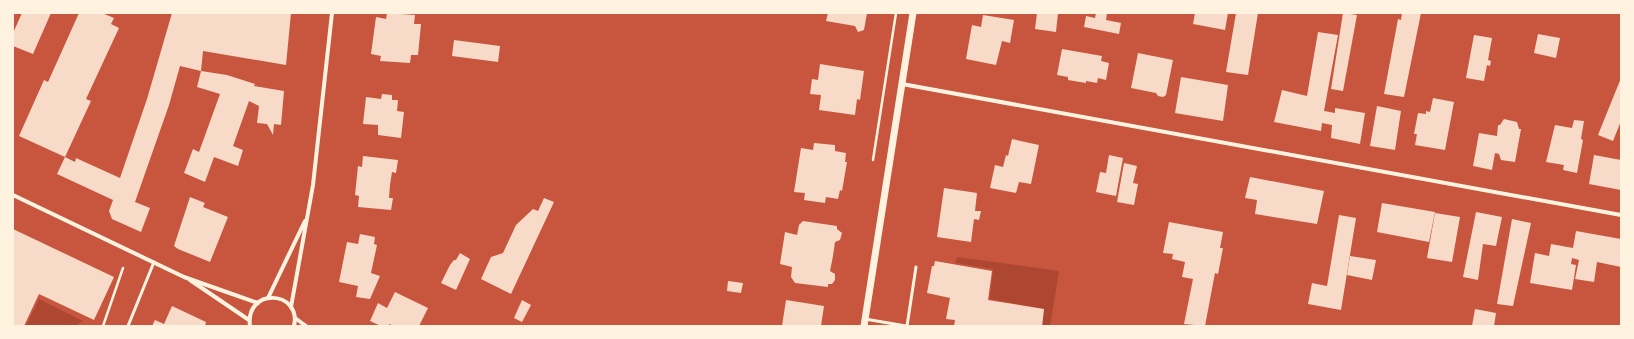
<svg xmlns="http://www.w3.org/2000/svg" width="1634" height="339" font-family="'Roboto Serif',serif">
  <rect width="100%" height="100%" fill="#c8553d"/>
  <g fill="#ae4732">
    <polygon points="957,257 1059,271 1050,326 1043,326 1044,309 990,299 993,269 955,263"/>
    <polygon points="39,299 83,321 75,326 26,326"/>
  </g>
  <g fill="#f7dbc8">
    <polygon points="22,13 51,13 33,54 13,46 13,33"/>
    <polygon points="79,13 102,13 114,18 111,24 119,28 86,99 91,101 65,157 75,162 76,158 120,178 147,99 172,13 291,13 286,65 203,51 201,71 180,66 169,105 135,202 150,208 141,232 112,219 109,211 113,200 57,174 65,157 19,136 44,80 48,82"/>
    <polygon points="387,13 415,15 414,24 421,24 418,55 411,55 410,63 380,61 381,56 371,54 376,17 386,19"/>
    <polygon points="828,13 867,13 864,30 858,32 855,26 826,21"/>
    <polygon points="1037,13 1058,13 1056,32 1035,29"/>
    <polygon points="1096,13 1107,13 1106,20 1121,23 1119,34 1084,27 1086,16 1095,18"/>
    <polygon points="1195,13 1228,13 1225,30 1193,24"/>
    <polygon points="1236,13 1258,13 1248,75 1226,72"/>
    <polygon points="1343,13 1357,15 1343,91 1331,89"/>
    <polygon points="1402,13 1421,13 1404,97 1384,94 1398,19 1401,20"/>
    <polygon points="983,15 1014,20 1010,43 1002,41 996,65 966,59 972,25 981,27"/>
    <polygon points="1318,32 1338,35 1324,111 1335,113 1335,108 1365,113 1360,144 1331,138 1332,125 1322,123 1321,131 1274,122 1282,90 1307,96"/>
    <polygon points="1538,34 1560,38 1556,58 1534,53"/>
    <polygon points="1474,35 1492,38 1488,60 1491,61 1490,66 1487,65 1484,81 1466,78"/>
    <polygon points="454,40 500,46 498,62 452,56"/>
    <polygon points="1062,49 1102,56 1101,61 1109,63 1106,80 1098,78 1097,83 1086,81 1086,83 1068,80 1068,77 1057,75"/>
    <polygon points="1138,53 1173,60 1166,95 1163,97 1158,96 1156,93 1131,88"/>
    <polygon points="820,64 864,71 860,100 857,99 855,115 819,110 821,95 810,94 812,79 818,80"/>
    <polygon points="201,71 227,75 255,84 254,86 284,91 281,125 274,124 273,135 267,124 257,123 259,106 249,101 233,146 243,150 238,166 214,157 205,182 184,173 193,149 199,152 220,94 197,87"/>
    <polygon points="1181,77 1228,85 1223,121 1175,113"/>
    <polygon points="1621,78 1621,121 1613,141 1598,135"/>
    <polygon points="382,94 392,95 392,100 398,100 397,111 404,112 401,138 378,135 378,125 363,124 366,97 381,99"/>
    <polygon points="1433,98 1454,102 1445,150 1415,145 1417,134 1414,134 1418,113 1426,114 1426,111 1430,112"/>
    <polygon points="1377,106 1401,111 1395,150 1370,146"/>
    <polygon points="1504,119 1517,122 1519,129 1521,129 1515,162 1501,160 1499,154 1495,153 1492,170 1473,166 1479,133 1497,136 1498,125 1500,125"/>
    <polygon points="1574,120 1584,121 1581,139 1583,140 1577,173 1563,170 1564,165 1546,162 1555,125 1572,128"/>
    <polygon points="1012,139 1039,145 1031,184 1019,182 1016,193 990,188 995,165 1003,167 1006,155 1008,156"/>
    <polygon points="814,143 835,145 835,151 846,153 845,162 847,162 842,191 840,190 838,199 826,197 825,203 804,200 805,193 794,192 801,148 813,150"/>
    <polygon points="1109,155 1123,158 1116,196 1096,192 1100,172 1106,173"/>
    <polygon points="1594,155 1621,160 1621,190 1589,184"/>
    <polygon points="363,156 398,160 396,173 392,172 390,185 389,198 393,198 391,210 358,207 359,196 355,195 358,166 362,167"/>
    <polygon points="1124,163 1137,166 1133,183 1138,184 1134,205 1117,202"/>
    <polygon points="1250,177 1324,191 1317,224 1255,214 1257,200 1245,198"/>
    <polygon points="944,188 977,193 975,211 981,211 979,220 974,219 971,242 937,237"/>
    <polygon points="190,197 205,203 203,207 228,217 210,262 178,249 174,246"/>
    <polygon points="544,198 554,202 511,294 481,279 491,257 503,253 516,225 533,209 538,211"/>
    <polygon points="1382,203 1435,212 1429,242 1377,232"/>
    <polygon points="1476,212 1502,217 1496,246 1483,244 1478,280 1463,277"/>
    <polygon points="1435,213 1460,217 1452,262 1427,258"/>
    <polygon points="1339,215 1356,218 1341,310 1308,304 1312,283 1327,286"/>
    <polygon points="1512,219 1531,223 1513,306 1497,304"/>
    <polygon points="803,221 837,226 837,229 842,233 840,240 835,242 833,256 830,271 835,274 835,280 832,284 828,284 828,287 795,283 791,277 792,267 780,264 785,232 797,235 799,225"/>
    <polygon points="1169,222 1223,232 1220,248 1223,248 1218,274 1215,273 1205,326 1184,324 1193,279 1182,277 1185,262 1172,259 1173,254 1163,253"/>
    <polygon points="13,229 114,277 94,320 39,294 24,326 13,326"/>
    <polygon points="1576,231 1621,239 1621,267 1597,262 1594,282 1575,279 1579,260 1572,258 1571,264 1576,265 1572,290 1530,283 1535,253 1549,256 1551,244 1573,248"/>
    <polygon points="360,234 375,237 374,244 377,245 371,273 380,276 370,299 356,297 358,286 339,282 347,242 358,244"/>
    <polygon points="460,253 470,259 456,290 441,283 450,265 454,260 456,260"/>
    <polygon points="1350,256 1376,260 1372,280 1347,275"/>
    <polygon points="935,261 992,271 988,300 1044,309 1042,326 954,326 955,320 946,319 950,298 927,293 932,266 934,266"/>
    <polygon points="728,281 743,283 741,293 727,291"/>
    <polygon points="395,292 428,308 419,326 394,326 389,324 389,326 381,326 370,321 378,303 387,308"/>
    <polygon points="522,300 531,305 522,322 514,318"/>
    <polygon points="786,300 824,306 821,326 782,326"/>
    <polygon points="172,306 206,322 205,326 152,326 155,320 164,324"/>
    <polygon points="1475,309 1496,313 1494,326 1472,326"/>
  </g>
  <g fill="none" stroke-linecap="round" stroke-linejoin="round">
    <g stroke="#fff3e0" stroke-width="2.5">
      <polyline points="873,160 896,13"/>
      <polyline points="103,326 123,268"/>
    </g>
    <g stroke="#fff3e0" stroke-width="3">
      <polyline points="865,319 906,326"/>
      <polyline points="128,326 154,262"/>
      <polyline points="907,326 916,267"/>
    </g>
    <g stroke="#fff3e0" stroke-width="4">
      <polyline points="902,84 1621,215"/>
      <polyline points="13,195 184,277 258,303"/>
      <polyline points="190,280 249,320"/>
      <polyline points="268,298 305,221"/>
      <polyline points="291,307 313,185 332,13"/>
      <polyline points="295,318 306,326"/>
      <path d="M250 326C245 287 302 290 294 326"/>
    </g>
    <polyline stroke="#fff3e0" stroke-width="7" points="864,326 913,13"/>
  </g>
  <rect width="1634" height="339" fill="none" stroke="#fff3e0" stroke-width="28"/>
</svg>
